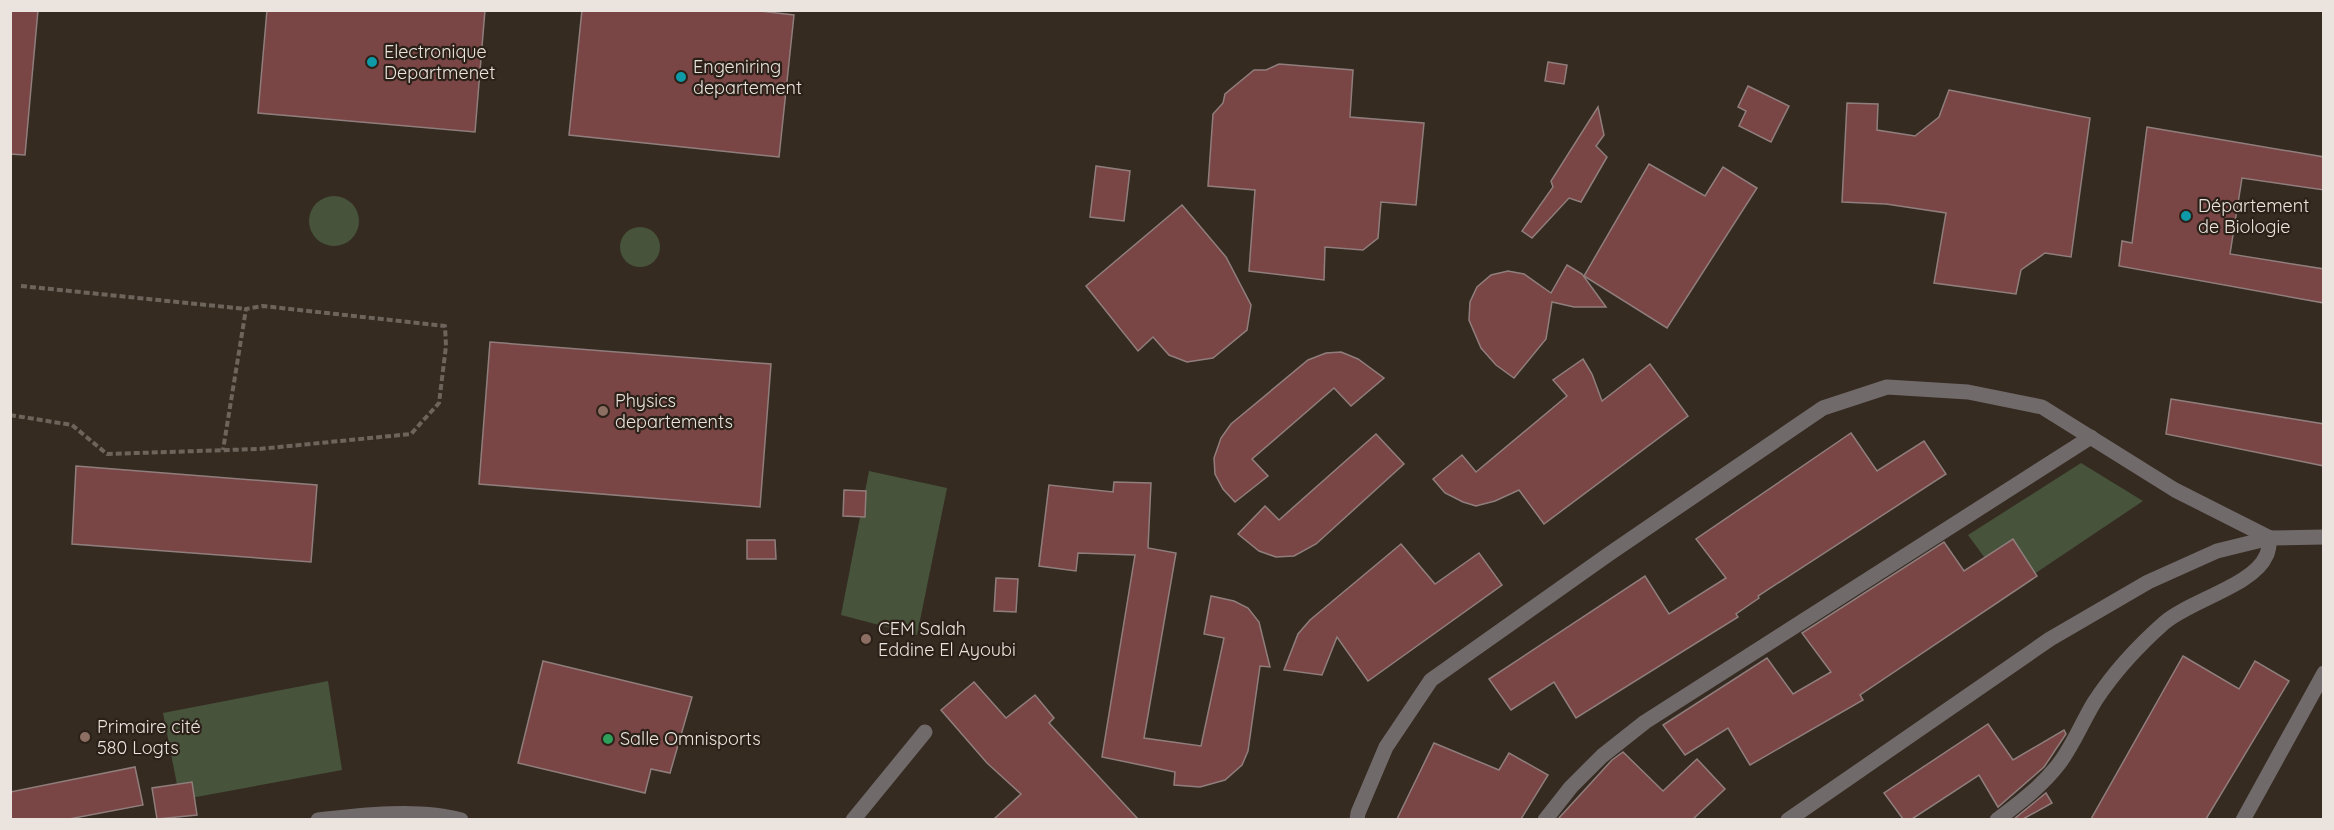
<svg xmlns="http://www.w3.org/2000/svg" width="2334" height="830" font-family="Quicksand,sans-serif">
  <rect width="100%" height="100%" fill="#352b21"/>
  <g fill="#47533a">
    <circle cx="334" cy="221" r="25"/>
    <circle cx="640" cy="247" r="20"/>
    <polygon points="2081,463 2143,501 2009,591 1968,535"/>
    <polygon points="869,471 947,488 917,635 841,615"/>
    <polygon points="328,681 342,770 180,800 163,713"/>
  </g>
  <g fill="#794545" stroke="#907e7d" stroke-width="1.5">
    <polygon points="10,10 38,10 25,155 10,154"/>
    <polygon points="267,10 485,10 475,132 258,113"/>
    <polygon points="582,10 751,10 794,15 779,157 569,135"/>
    <polygon points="1548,62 1567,65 1564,84 1545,81"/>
    <polygon points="1279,64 1353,70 1350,117 1424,123 1416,205 1381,202 1378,238 1363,250 1325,247 1324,280 1249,271 1255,190 1208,186 1213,114 1223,103 1225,94 1254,70 1266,70"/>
    <polygon points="1748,86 1789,106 1771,142 1739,126 1746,111 1738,107"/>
    <polygon points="1949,90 2090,118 2071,257 2045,253 2021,270 2016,294 1934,283 1946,213 1886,204 1842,202 1847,103 1878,104 1877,130 1915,136 1939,117"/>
    <polygon points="1598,107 1604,135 1596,146 1607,157 1581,202 1569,198 1532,238 1522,231 1553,187 1551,181"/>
    <polygon points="2147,127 2324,157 2324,190 2242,178 2230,254 2324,269 2324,303 2119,266 2122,241 2132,243"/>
    <polygon points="1649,164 1705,196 1723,167 1757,188 1667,328 1584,276"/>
    <polygon points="1096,166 1130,171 1124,221 1090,217"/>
    <polygon points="1182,205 1226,257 1251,305 1247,330 1213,358 1187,362 1169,355 1153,337 1138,351 1086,286"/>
    <polygon points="1567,265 1582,274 1606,307 1574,307 1552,302 1546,339 1514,378 1496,365 1481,348 1469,320 1470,302 1477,287 1491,275 1508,271 1524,274 1551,293"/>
    <polygon points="490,342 771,364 760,507 479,484"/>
    <polygon points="1341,352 1358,359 1384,378 1351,406 1334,388 1252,459 1268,476 1235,502 1223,489 1215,474 1214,458 1221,438 1231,424 1308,360 1326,353"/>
    <polygon points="1583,359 1592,374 1602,401 1650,364 1688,416 1544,524 1519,490 1495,501 1476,506 1463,502 1445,493 1433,479 1462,455 1476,472 1567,396 1553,380"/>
    <polygon points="2171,399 2324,424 2324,466 2166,434"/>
    <polygon points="1851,433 1877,471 1924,441 1946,474 1758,596 1759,598 1736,614 1738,617 1576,718 1554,682 1511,710 1489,679 1645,576 1669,614 1726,578 1696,539"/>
    <polygon points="1376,434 1404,464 1316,544 1294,556 1276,557 1259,551 1238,534 1265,506 1279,520"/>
    <polygon points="76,466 317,485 311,562 72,544"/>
    <polygon points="1114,482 1151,483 1148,548 1176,553 1144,738 1201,746 1224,638 1204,634 1211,596 1234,601 1248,608 1259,622 1270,667 1260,666 1248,751 1242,765 1225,780 1200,787 1174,785 1175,772 1102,757 1135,555 1078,553 1076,571 1039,566 1049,485 1113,492"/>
    <polygon points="844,490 866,491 865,517 843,516"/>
    <polygon points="2013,539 2037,576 1860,695 1863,700 1750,765 1728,728 1685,755 1663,725 1767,658 1793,694 1831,672 1802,633 1944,542 1964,571"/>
    <polygon points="747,540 775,540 776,559 747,559"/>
    <polygon points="1401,544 1435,584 1479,553 1502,585 1368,681 1337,637 1322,675 1284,670 1298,634 1310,620"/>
    <polygon points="996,578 1018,579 1016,612 994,611"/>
    <polygon points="2183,656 2239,689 2255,661 2289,681 2206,819 2091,819"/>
    <polygon points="543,661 692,697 670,773 651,769 645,793 518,763"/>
    <polygon points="974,682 1006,718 1035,695 1054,718 1049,723 1138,819 994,819 1021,794 987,763 941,710"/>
    <polygon points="1988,724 2013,760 2064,730 2066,734 2044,767 1998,807 1979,775 1912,819 1903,819 1884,793"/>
    <polygon points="1434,743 1499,770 1509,753 1548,775 1521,819 1397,819"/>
    <polygon points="1623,752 1663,791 1697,759 1725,789 1693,819 1558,819 1612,760"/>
    <polygon points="135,767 143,805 69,819 10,819 10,792"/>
    <polygon points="192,782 197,815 157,819 152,788"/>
    <polygon points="2046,793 2052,803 2023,819 2014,819"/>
  </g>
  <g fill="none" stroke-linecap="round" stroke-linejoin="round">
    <g stroke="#6d645c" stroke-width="4" stroke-dasharray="6 3" stroke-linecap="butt">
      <polyline points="21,286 246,309"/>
      <polyline points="10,415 72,425 107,454 259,449 411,434 439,403 446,346 445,326 263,306 246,309 223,450"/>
    </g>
    <g stroke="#716a6b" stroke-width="15">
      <polyline points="853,820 925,732"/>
      <path d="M1997 820C2019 803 2041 787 2058 765 2073 746 2082 722 2095 701 2114 672 2138 646 2164 623 2189 601 2254 585 2266 556 2269 551 2269 544 2270 538"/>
    </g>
    <g stroke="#716a6b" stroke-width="15">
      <path d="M318 820C359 815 421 808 461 820"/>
      <polyline points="1357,820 1358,813 1386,747 1431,680 1609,554 1823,408 1887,387 1968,392 2042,407 2175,490 2270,538"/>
      <polyline points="1545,820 1571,787 1602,756 1645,722 2091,437"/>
      <polyline points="1788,820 2050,639 2148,582 2217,551 2270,538 2324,537"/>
      <polyline points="2243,820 2324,673"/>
    </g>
  </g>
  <g fill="#0f9aa8" stroke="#2b2118" stroke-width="2">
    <circle cx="372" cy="62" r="6"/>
    <circle cx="681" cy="77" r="6"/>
    <circle cx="2186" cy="216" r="6"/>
  </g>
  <g fill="#8d6e63" stroke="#2b2118" stroke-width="2">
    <circle cx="603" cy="411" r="6"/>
    <circle cx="866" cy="639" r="6"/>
    <circle cx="85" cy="737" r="6"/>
  </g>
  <circle fill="#2e9e5b" stroke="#2b2118" stroke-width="2" cx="608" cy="739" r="6"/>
  <g text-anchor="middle" stroke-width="4.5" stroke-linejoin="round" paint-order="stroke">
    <g font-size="18" fill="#ebe4de" stroke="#2b2118" text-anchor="start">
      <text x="384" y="58">Electronique<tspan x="384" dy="21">Departmenet</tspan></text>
      <text x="693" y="73">Engeniring<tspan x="693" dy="21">departement</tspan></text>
      <text x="2198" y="212">Département<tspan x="2198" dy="21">de Biologie</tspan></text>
      <text x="615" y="407">Physics<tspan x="615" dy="21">departements</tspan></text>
      <text x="878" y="635">CEM Salah<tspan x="878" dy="21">Eddine El Ayoubi</tspan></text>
      <text x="97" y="733">Primaire cité<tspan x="97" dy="21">580 Logts</tspan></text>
      <text x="620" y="745">Salle Omnisports</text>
    </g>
  </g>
  <rect width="2334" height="830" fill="none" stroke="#ebe4de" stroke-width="24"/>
</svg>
